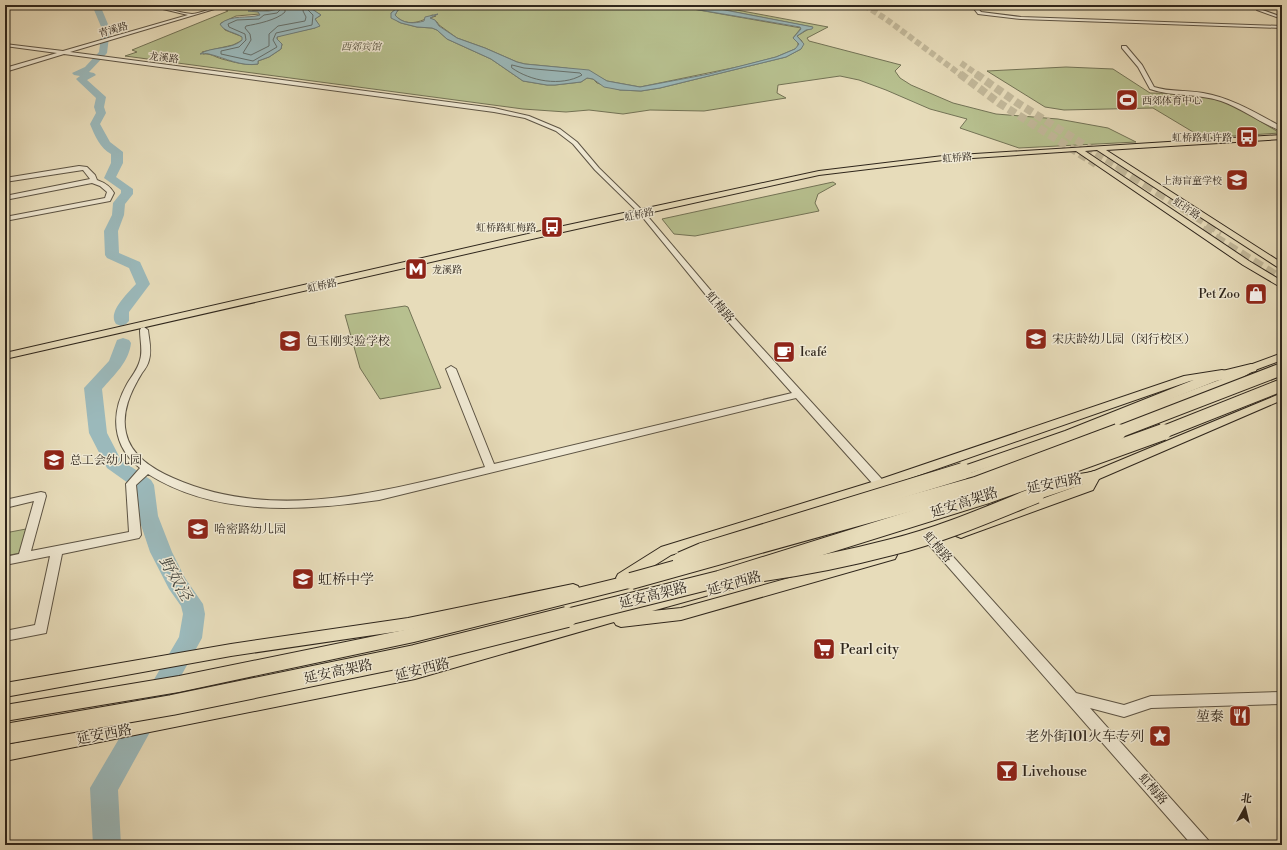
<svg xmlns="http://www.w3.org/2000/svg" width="1287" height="850" font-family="'Libre Bodoni','Noto Serif SC',serif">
  <rect width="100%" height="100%" fill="#e7dcba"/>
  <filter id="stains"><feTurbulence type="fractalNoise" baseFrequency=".005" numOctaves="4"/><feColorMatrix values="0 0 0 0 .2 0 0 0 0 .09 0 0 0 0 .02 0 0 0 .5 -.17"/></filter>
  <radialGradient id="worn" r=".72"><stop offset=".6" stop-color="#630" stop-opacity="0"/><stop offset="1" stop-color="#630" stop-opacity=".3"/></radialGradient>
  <g fill="#b7c08f" stroke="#737356">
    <path d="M235 5H253L260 8 273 7 278 9 263 11 252 10 259 12 260 14 236 16 221 23 225 30 243 37V40L233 45 202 52 203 54C210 53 215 57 222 59 233 62 247 66 258 64V61L269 57 281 49 282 44 277 39V37L286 34 315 28 318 24 315 19 321 15 312 10 313 6 316 5H401L391 13 397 21 401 23 417 27 432 28 437 30 447 39 491 59 523 81 547 85H555L581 82 587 78 593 79 597 83 620 90 641 91 660 88 786 57 801 49 802 41 797 36 812 27 699 5H710L828 27 807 38 809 41 901 65 895 71 900 78 911 85 953 103 996 114 1058 119 1108 128 1136 142 1019 148 960 128 967 119 930 109 886 90 859 80 840 76 778 85 777 93 786 98 704 111 650 110 623 114 589 110 566 112 523 109 125 56 137 52 132 50 228 11 222 8Z"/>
    <path d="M406 5H670L801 28 793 38 798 42V46L795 49 776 57 742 66 640 87 607 81 595 75 566 68 525 64 517 62 485 48 457 38 439 25 437 22 430 18 436 16 432 15C421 23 405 27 395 15L398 10Z"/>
    <polygon points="1066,67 1113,69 1150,93 1198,94 1243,107 1258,120 1280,133 1203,138 1153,108 1064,110 1045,107 987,71"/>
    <polygon points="833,182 836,184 818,194 815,203 819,211 695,236 674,234 662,219"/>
    <polygon points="405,306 408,307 441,388 380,399 360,368 345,315"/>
    <polygon points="26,529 20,553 5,556 5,533"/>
  </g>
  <g fill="#9bb9bb" stroke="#707e7b">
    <path d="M253 5H316L312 9 321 15 315 19 320 26 315 28 277 37V39L282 44 281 49 269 57 258 61V64C242 67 225 58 209 54 206 53 203 54 200 54 212 46 232 50 242 40V37C235 32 224 32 220 24 232 14 247 19 260 15L258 12 248 11H269L278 9C270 5 260 11 253 5Z"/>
    <path d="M401 5H406L398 10 395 15C402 24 414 24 424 21L425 17 438 14 430 18 435 20 439 26 457 38 485 48 517 62 525 64 589 70 607 81 640 87 709 74 776 57 795 49 799 44 793 38 801 29 800 27 670 5H699L813 27 812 29 806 30 797 36 804 44 801 49 786 57 660 88 641 91 620 90 604 87 593 79 587 78 581 82 555 85H547L523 81 491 59 447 39 437 30 432 28 417 27 401 23 391 18V13Z"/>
  </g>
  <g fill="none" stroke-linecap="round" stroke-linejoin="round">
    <g stroke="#65706c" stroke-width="1">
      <polyline points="279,5 281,9 277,13 264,15 259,19 237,20 228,24 229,27 245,34 246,40 239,47 221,51 221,54 253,61 277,47 273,40 276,33 312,25 313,15 308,10 309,5"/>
      <path d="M285 5V12C277 20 257 24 246 26L245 28 250 34 251 40 243 53 251 55 269 46V34L278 26 305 21 306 17 303 11 304 5"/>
      <path d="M512 65 524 68 580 73 582 75C561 87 530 81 512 68Z"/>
    </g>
    <g fill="#9bb9bb" fill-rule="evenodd">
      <path d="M92 5H100L110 29 107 53 89 72 94 73 96 75 87 80 106 97 104 107 106 113 100 124 110 142 123 152V163L116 177 133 189V194L125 204 124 215 118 231 119 253 140 262 150 284 129 312V321L126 324 121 326 116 324C107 312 128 293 136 284L129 268 107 258 105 255 104 231 112 215 113 203 121 193V190L104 178 111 163V154C100 148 95 136 90 124L96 113 94 107 96 98 78 81 76 79 80 76 74 75 72 73 85 67 99 52 102 29Z"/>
      <path d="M123 338 129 340 131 343C129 362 114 375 102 389L107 433 121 460 151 480 154 485 158 516 172 552 185 578 203 604 205 614 202 638 118 790 121 845H93L90 788 179 637 183 614 181 606 169 589 150 552 138 516 135 488 107 468 89 433 84 388 109 361 117 340Z"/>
    </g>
    <g stroke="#c2b89a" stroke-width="6" stroke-dasharray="6 3" stroke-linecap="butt">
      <polyline points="864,5 886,19 961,75"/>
      <polyline points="961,63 978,75"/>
    </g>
    <g stroke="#c2b89a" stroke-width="8" stroke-dasharray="8 4" stroke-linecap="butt">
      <polyline points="960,74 999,103 1096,164"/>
      <polyline points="976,74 1016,102 1121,168"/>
    </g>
    <g stroke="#c2b89a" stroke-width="10" stroke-dasharray="10 5" stroke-linecap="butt">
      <polyline points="1119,167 1222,232"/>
      <polyline points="1202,230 1282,280"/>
    </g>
    <g stroke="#5d5444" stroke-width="2">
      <g id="minor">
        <path d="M146 5C162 5 177 13 192 14 201 14 216 5 228 5L70 52 494 108 529 116 560 129 577 142 599 168 644 212 729 312 889 487 890 490 889 493H881L796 398 379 500C303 511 216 517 148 474L136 485 141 535 139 538 62 554 46 633 5 641V631L35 625 50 556 5 565V557L19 554 34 501 5 508V500L41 492 45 493 46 496 31 551 129 532 126 484 140 468C112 446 110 414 127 384 131 377 138 369 140 360 143 351 140 340 140 330L141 328 144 327 148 330C149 340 152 350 149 360 148 365 145 369 142 373 131 391 121 412 126 433 131 456 153 469 173 478 274 523 383 491 485 467L446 369 451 366 456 369 494 464 792 393 723 316 640 214 595 170 573 144 556 131 525 118 494 112 64 54 5 72V68L57 53 5 46V44L63 51 188 15Z"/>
        <polygon points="971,5 975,5 981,12 1021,17 1282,26 1282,28 1021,19 978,14"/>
        <polygon points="1205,5 1282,6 1282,8 1207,6"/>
        <polygon points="1257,8 1282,17 1282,19 1257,10"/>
        <path d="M1122 46H1126L1142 65 1154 87C1170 92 1187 90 1203 93 1232 98 1256 113 1282 127V131C1261 124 1242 108 1221 101 1197 93 1173 97 1150 89L1138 67 1122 48Z"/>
        <path d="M79 166 87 167 95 175 97 180C105 183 110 186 114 193L110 201 5 221V217L105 198 107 192 100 186 92 183 5 200V196L90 179 83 170 5 182V178Z"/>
        <polygon points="926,530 930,531 1076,693 1124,705 1151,696 1282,692 1282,704 1151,708 1124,717 1090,708 1208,840 1210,845 1192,845 922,537 920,534 922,531"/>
      </g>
    </g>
    <g stroke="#2f261c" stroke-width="2">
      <g id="major">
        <polygon points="1282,135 1282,139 1106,150 1282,263 1282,270 1097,150 1085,151 1249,261 1282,281 1282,288 1243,265 1076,151 943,160 819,175 554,234 5,359 5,353 554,228 819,171 943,156"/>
        <polygon points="1282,353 1282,360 1255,370 1238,380 956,488 951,489 946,488 944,485 946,482 1230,376 1247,366"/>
        <polygon points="1222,370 1226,371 1228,373 1226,375 1190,381 885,487 671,555 628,582 623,583 618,582 616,578 618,574 661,547 875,481 1184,376"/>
        <polygon points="1282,393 1282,400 1099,479 1093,490 966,536 961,538 956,536 954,533 956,530 1083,484 1084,482 1028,490 1023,489 1021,486 1023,483 1092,472"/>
        <polygon points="981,499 986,501 988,504 986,507 926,531 847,555 842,554 840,550 842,546 916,525"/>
        <polygon points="890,550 895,551 897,555 895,559 681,620 621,627 616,625 614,622 415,679 5,761 5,745 415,665 772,567 777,568 779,572 777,576 652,611 681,608"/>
        <polygon points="573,584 578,586 580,590 578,594 408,630 231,656 5,697 5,683 231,644 408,618"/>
      </g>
    </g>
    <g stroke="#2f261c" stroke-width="2">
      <g id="highway">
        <polygon points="1251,364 1256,365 1257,368 1256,371 1216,381 1075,437 968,474 963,476 958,474 956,471 958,468 1065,431 1206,375"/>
        <polygon points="1094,471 1099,473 1101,476 1099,479 1036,500 1031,499 1028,495 1031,491"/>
        <polygon points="631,575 637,576 640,581 637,586 414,642 179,692 5,721 5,705 179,676 414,628"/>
      </g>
    </g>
    <use href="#minor" fill="#efe8d2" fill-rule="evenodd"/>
    <use href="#major" fill="#e7dcba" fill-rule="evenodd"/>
    <use href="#highway" fill="#e7dcba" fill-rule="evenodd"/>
    <g stroke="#2f261c" stroke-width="14" stroke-linecap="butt">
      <g id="highway-bridge-far2">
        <polyline points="1116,433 1282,369"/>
        <polyline points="1161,433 1282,385"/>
      </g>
    </g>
    <g stroke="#2f261c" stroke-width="18" stroke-linecap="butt">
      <g id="highway-bridge-far1">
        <polyline points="681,560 702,551 963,471"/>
        <path d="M763 573C806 567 850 558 892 547 941 535 989 514 1036 495"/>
        <polyline points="631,581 976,485 1118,432"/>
        <polyline points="563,618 719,579 988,495 1163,432"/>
      </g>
    </g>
    <g stroke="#2f261c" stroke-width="22" stroke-linecap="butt">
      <polyline id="highway-bridge" points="5,734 172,705 415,655 567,617"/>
    </g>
    <use href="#highway-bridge-far2" stroke="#e7dcba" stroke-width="12"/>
    <use href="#highway-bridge-far1" stroke="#e7dcba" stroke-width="16"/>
    <use href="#highway-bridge" stroke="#e7dcba" stroke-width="20"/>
  </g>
  <defs>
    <g id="stadium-square" transform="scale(1.15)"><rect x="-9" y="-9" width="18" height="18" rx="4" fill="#8f2418" stroke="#efe8d2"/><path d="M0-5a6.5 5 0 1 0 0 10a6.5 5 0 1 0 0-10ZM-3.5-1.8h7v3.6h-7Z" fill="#fff"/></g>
    <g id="bus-square" transform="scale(1.15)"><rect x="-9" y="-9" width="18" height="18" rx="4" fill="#8f2418" stroke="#efe8d2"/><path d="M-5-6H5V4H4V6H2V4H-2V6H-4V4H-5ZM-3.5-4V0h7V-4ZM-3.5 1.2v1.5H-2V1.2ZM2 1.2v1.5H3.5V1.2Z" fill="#fff"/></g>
    <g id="school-square" transform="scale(1.15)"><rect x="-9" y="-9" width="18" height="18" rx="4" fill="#8f2418" stroke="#efe8d2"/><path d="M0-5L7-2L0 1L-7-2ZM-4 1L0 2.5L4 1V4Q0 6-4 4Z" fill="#fff"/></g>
    <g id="metro-square" transform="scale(1.15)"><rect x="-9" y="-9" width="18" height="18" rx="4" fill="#8f2418" stroke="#efe8d2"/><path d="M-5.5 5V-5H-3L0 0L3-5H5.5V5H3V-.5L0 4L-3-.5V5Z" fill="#fff"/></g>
    <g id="shop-square" transform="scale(1.15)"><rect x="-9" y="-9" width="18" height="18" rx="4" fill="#8f2418" stroke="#efe8d2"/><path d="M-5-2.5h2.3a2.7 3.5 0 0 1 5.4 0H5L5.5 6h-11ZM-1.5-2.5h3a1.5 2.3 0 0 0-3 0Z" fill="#fff"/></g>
    <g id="cafe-square" transform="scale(1.15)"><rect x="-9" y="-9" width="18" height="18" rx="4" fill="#8f2418" stroke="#efe8d2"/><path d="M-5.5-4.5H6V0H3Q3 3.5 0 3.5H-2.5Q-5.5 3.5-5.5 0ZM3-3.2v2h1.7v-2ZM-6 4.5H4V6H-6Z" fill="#fff"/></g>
    <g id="supermarket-square" transform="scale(1.15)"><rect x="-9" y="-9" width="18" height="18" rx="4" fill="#8f2418" stroke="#efe8d2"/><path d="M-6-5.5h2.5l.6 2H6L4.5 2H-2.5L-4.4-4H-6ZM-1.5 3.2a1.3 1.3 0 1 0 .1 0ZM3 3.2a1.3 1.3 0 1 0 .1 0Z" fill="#fff"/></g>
    <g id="restaurant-square" transform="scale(1.15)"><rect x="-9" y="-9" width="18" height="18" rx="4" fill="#8f2418" stroke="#efe8d2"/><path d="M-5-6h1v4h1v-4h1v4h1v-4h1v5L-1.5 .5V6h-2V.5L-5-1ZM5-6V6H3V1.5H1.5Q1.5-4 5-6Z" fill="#fff"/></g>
    <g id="sight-square" transform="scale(1.15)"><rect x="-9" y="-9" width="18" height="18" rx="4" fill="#8f2418" stroke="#efe8d2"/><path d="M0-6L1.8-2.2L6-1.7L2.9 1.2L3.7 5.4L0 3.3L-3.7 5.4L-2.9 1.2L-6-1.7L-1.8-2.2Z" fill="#fff"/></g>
    <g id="bar-square" transform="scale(1.15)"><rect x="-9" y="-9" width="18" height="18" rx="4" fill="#8f2418" stroke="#efe8d2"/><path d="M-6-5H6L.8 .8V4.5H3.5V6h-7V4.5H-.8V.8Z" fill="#fff"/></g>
  </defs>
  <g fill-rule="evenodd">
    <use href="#stadium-square" x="1127" y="100"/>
    <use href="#bus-square" x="1247" y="137"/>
    <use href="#school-square" x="1237" y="180"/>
    <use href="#bus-square" x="552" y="227"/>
    <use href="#metro-square" x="416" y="269"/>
    <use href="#shop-square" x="1256" y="294"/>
    <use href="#school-square" x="1036" y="339"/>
    <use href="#school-square" x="290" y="341"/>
    <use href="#cafe-square" x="784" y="352"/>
    <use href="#school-square" x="54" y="460"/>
    <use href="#school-square" x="198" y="529"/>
    <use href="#school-square" x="303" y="579"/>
    <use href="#supermarket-square" x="824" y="649"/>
    <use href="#restaurant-square" x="1240" y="716"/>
    <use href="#sight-square" x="1160" y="736"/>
    <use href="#bar-square" x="1007" y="771"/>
  </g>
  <g text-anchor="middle" stroke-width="3" stroke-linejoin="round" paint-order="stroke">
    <g font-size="10" fill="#2f261c" stroke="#efe8d2">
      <text transform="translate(113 29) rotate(-16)" y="4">青溪路</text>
      <text transform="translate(164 57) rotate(7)" y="4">龙溪路</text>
      <text transform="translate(957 157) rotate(-5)" y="4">虹桥路</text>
      <text transform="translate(1187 208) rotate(34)" y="4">虹许路</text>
      <text transform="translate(639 214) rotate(-12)" y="4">虹桥路</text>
      <text transform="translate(322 285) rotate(-13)" y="4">虹桥路</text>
    </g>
    <g font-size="10" font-style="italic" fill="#514c39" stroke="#efe8d2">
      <text x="361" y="50">西郊宾馆</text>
    </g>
    <g font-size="10" fill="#2f261c" stroke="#efe8d2" text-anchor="end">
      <text x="1142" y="104" text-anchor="start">西郊体育中心</text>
      <text x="1232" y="141">虹桥路虹许路</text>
      <text x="1222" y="184">上海盲童学校</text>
      <text x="536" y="231">虹桥路虹梅路</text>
      <text x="432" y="273" text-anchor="start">龙溪路</text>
    </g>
    <g font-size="12" fill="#2f261c" stroke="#efe8d2" text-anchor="start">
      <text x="1240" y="298" text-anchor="end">Pet Zoo</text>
      <text x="1052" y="343">宋庆龄幼儿园（闵行校区）</text>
      <text x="306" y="345">包玉刚实验学校</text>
      <text x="800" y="356">Icafé</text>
      <text x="70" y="464">总工会幼儿园</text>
      <text x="214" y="533">哈密路幼儿园</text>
    </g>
    <g font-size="12" fill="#2f261c" stroke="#efe8d2">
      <text transform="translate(720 307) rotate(49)" y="4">虹梅路</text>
      <text transform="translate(938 547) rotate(48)" y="4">虹梅路</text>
      <text transform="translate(1153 789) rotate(49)" y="4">虹梅路</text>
    </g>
    <g font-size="14" fill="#2f261c" stroke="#efe8d2">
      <text transform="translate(1054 483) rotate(-11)" y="5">延安西路</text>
      <text transform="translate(964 502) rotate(-18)" y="5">延安高架路</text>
      <text transform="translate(734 583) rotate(-16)" y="5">延安西路</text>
      <text transform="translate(653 595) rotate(-14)" y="5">延安高架路</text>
      <text transform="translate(422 669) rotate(-14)" y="5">延安西路</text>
      <text transform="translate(338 671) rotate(-12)" y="5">延安高架路</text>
      <text transform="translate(104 734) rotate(-11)" y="5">延安西路</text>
    </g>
    <g font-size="14" fill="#2f261c" stroke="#efe8d2" text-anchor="start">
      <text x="318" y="584">虹桥中学</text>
      <text x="840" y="654">Pearl city</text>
      <text x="1224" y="721" text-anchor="end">堃泰</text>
      <text x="1144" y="741" text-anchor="end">老外街101火车专列</text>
      <text x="1022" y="776">Livehouse</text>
    </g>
    <g font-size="16" font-style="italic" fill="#4a4b44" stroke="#efe8d2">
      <text transform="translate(176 578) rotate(60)" y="6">野奴泾</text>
    </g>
  </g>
  <rect width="1287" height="850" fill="none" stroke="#e7dcba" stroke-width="20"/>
  <rect x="6" y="6" width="1275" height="838" fill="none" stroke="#2f261c" stroke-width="2"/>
  <rect x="10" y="10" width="1267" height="830" fill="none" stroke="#2f261c"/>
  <g transform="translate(1245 808) rotate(8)" stroke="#efe8d2" stroke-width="3" paint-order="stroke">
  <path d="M0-3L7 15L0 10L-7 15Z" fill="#2f261c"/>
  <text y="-6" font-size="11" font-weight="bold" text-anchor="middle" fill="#2f261c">北</text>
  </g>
  <rect width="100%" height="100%" filter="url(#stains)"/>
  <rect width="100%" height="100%" fill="url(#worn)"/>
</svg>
